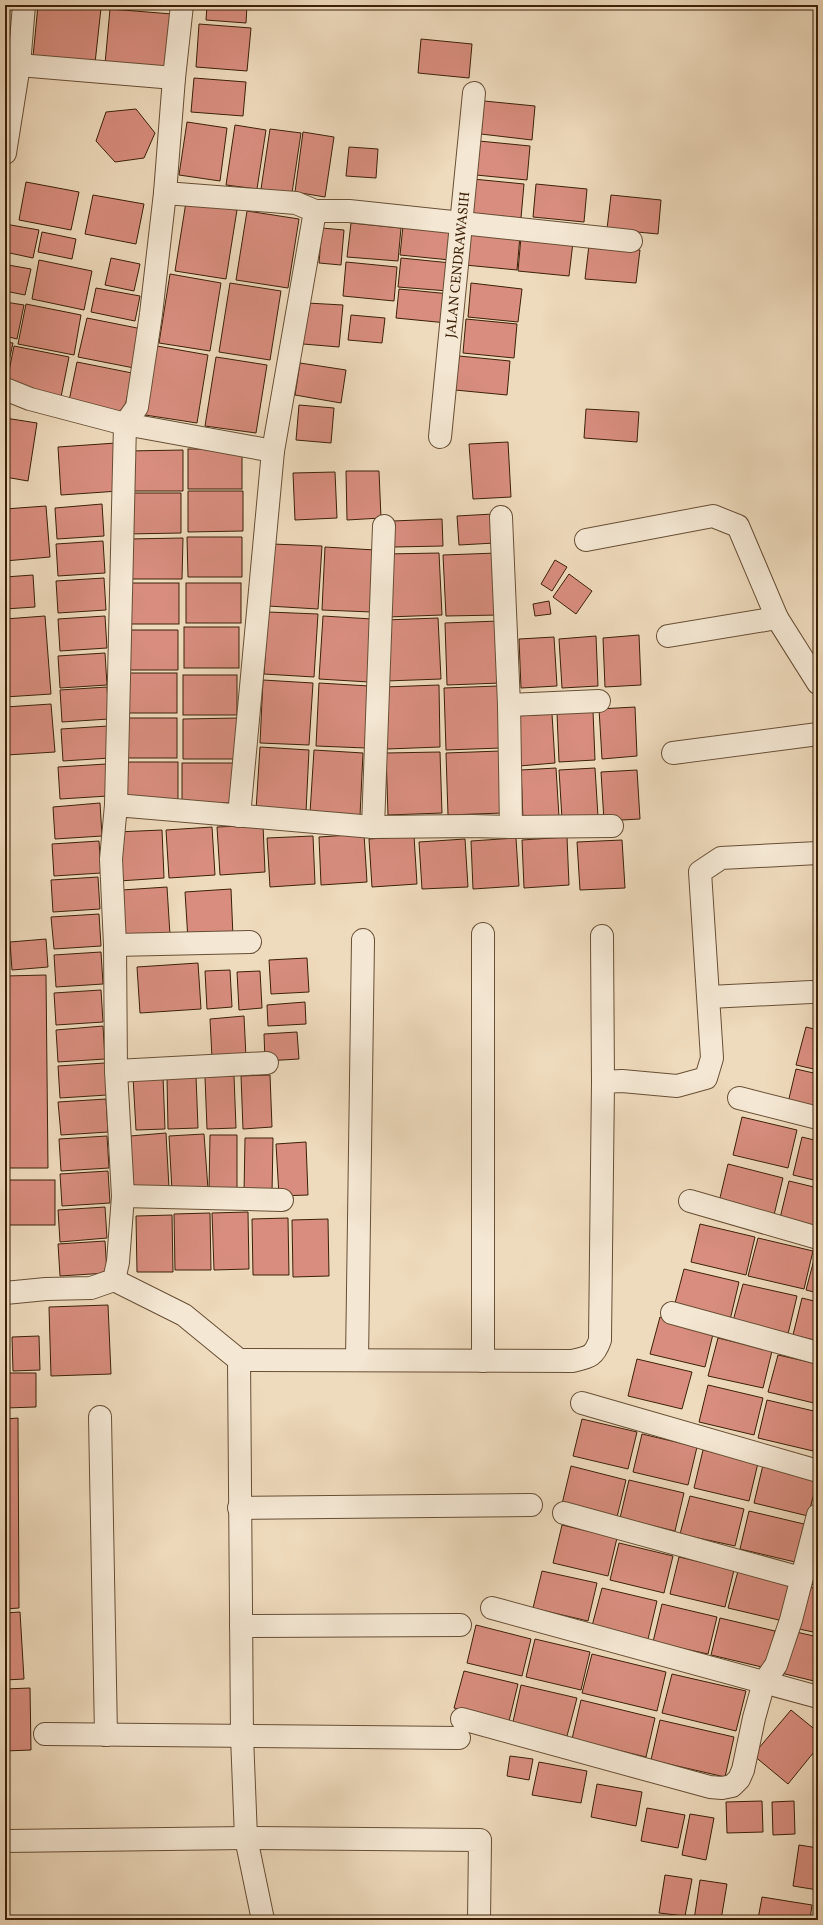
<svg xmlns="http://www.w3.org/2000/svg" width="823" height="1925" font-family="Vollkorn,serif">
  <rect width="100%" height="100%" fill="#eedabc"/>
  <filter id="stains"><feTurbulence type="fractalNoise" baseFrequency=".005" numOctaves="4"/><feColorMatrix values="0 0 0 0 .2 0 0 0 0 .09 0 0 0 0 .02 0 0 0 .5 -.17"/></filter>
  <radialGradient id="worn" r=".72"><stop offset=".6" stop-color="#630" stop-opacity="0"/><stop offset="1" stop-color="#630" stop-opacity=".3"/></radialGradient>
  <g fill="#d88d7e" stroke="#3c2108">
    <polygon points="38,5 67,5 101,8 95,63 33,57"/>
    <polygon points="138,5 176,5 176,9"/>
    <polygon points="207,5 247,5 246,23 206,20"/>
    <polygon points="110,9 172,14 167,70 105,64"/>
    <polygon points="199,24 251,28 247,71 196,67"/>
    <polygon points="421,39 472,44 469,78 418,73"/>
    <polygon points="194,78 246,82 243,116 191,112"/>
    <polygon points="484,101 535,106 532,140 481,134"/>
    <polygon points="136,109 155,133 144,158 115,162 96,141 106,112"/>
    <polygon points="187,122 227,128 220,181 179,175"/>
    <polygon points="235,125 266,130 257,189 226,185"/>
    <polygon points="270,129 301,133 292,193 261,189"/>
    <polygon points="303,132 334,137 325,197 295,192"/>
    <polygon points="479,141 530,146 527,180 476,175"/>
    <polygon points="349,147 378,149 376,178 346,176"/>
    <polygon points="473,179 524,184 521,218 470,213"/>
    <polygon points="26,182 79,192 71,230 19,220"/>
    <polygon points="536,184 587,189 584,222 533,217"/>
    <polygon points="93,195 144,204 136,244 85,234"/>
    <polygon points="611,195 661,200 658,234 607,229"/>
    <polygon points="186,202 237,210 226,279 175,271"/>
    <polygon points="247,211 299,219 288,288 236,280"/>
    <polygon points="351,223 401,228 398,261 347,257"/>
    <polygon points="5,224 39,230 33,258 5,252"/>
    <polygon points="403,226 453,231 450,260 400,255"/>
    <polygon points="322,228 344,230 341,265 319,263"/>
    <polygon points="469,231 520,236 517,270 465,265"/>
    <polygon points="42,232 76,239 72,259 38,252"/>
    <polygon points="521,237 573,242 569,276 518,271"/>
    <polygon points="589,245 640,250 636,283 585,279"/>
    <polygon points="111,258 140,264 134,291 105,285"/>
    <polygon points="401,258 451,263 448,291 398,287"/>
    <polygon points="39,260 92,271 84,310 32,299"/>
    <polygon points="346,262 397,267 394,301 343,296"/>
    <polygon points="8,265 31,269 25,295 5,291"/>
    <polygon points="170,274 221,283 210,351 159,343"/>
    <polygon points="230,283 281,291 270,360 219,352"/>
    <polygon points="471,283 522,289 518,322 468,317"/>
    <polygon points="96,288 140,296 135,321 91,312"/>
    <polygon points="399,289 450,294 447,323 396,318"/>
    <polygon points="5,302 24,305 17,339 5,336"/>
    <polygon points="307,303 343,305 339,347 303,344"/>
    <polygon points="26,304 81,315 74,355 18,344"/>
    <polygon points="351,315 385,318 382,343 348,340"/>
    <polygon points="87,318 142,329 134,368 78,357"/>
    <polygon points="466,319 517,324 514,358 463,353"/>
    <polygon points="5,342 13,343 6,375 5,375"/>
    <polygon points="14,346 69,357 61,397 6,386"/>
    <polygon points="157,346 208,355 197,423 145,415"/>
    <polygon points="459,356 510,361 507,395 455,390"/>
    <polygon points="216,357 267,365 256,433 205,426"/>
    <polygon points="77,362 132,373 124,412 69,401"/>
    <polygon points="300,363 346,370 341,403 295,395"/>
    <polygon points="299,405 334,408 331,443 296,440"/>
    <polygon points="586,409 639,412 637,442 584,438"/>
    <polygon points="5,418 37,423 28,481 5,477"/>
    <polygon points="508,442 511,497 473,499 469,444"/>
    <polygon points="116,443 119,491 61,495 58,447"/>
    <rect x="188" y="449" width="54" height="40"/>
    <polygon points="183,450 183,491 128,491 128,451"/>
    <polygon points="346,471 379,471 381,518 347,520"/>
    <polygon points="335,472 337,518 295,520 293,473"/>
    <polygon points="188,491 243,491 243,531 188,532"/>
    <polygon points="127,493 181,493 181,533 127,534"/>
    <polygon points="102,504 104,536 57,539 55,508"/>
    <polygon points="46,506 50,557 5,561 5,509"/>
    <polygon points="493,514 495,543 459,545 457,516"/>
    <polygon points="442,519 443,546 394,547 393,521"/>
    <polygon points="187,537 242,537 242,577 188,577"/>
    <polygon points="183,538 182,579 128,579 128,539"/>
    <polygon points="103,541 105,573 58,576 56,544"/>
    <polygon points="272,544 322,546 318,609 268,606"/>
    <polygon points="325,547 375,550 372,612 322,610"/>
    <polygon points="439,553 442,615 387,617 386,554"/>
    <polygon points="497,553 499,615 446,616 443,555"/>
    <polygon points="555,560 567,567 552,591 541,584"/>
    <polygon points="569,574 592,591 576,614 553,597"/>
    <polygon points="33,575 35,607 5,609 5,577"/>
    <polygon points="104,578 106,610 58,613 56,581"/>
    <rect x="124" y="583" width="55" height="41"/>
    <rect x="186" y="583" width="55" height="40"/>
    <polygon points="549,601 551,614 535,616 533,604"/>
    <polygon points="268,612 318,614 314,677 264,674"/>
    <polygon points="45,616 51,694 5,697 5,619"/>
    <polygon points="105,616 107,648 60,651 58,619"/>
    <polygon points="323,616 372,619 369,682 319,679"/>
    <polygon points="438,618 441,679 386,681 384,620"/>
    <polygon points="499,621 501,683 447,685 445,623"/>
    <rect x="184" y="627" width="55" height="41"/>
    <polygon points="123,630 178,630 178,670 124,670"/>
    <polygon points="639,635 641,685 605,687 603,638"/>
    <polygon points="596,636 598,686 562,688 559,639"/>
    <polygon points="554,637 557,686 521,688 519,639"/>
    <polygon points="105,653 107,685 60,688 58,656"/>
    <rect x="122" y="673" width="55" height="40"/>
    <rect x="183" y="675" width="54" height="40"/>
    <polygon points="263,680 313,683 309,745 260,743"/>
    <polygon points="319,683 369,686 366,748 316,746"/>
    <polygon points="439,685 440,747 387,749 384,687"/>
    <polygon points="498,686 501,748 446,750 444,688"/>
    <polygon points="107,687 109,719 62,722 60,690"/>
    <polygon points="51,704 55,752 7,755 5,707"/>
    <polygon points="635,707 637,756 602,759 599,709"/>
    <polygon points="593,711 595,760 559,762 557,713"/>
    <polygon points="552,714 555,763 519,766 516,716"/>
    <rect x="123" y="718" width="54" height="40"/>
    <polygon points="238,718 238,759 183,759 183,719"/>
    <polygon points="108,726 110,758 63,761 61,729"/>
    <polygon points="260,747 309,750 306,812 256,810"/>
    <polygon points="314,750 363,753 360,816 310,813"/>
    <polygon points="500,751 502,813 448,815 446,753"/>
    <polygon points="440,752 442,813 388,815 386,753"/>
    <rect x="124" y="762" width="54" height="40"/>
    <rect x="182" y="763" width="54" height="40"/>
    <polygon points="106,764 108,796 60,799 58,767"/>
    <polygon points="556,768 559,817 523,820 521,770"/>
    <polygon points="595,768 598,817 562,819 559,770"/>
    <polygon points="637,770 640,819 604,821 601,772"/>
    <polygon points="100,803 102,836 55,839 53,807"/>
    <polygon points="263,825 265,872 220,875 217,827"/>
    <polygon points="212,827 215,875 169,878 166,830"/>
    <polygon points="162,830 164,878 119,881 116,832"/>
    <polygon points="364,834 367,882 321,885 319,837"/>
    <polygon points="313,836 315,884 270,887 267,838"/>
    <polygon points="414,836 417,884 372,887 369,839"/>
    <polygon points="567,837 569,885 524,888 522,840"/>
    <polygon points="516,838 519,886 473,889 471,841"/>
    <polygon points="465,839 468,887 422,889 419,842"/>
    <polygon points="622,840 625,888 580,890 577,842"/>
    <polygon points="99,841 101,873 54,876 52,844"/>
    <polygon points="98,877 100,909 53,912 51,880"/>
    <polygon points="167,887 170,935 124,938 122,890"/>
    <polygon points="231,889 233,937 188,940 185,892"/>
    <polygon points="99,914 101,946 54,949 51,917"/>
    <polygon points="46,939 48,967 12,970 10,942"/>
    <polygon points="101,952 103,984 56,987 54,955"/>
    <polygon points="307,958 309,992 271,994 269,960"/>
    <polygon points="198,963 201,1009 140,1013 137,967"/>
    <polygon points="230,970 232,1007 207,1009 205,971"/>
    <polygon points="260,971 262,1008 239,1010 237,972"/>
    <polygon points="46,975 48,1168 5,1168 5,976"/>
    <polygon points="101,990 103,1022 56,1025 54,993"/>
    <polygon points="305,1002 306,1024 268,1026 267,1005"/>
    <polygon points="244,1016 246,1057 212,1058 210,1019"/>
    <polygon points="103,1026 105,1059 58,1062 56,1030"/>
    <polygon points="806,1027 818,1030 818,1070 796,1065"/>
    <polygon points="297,1032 299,1059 265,1061 264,1034"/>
    <polygon points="105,1063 107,1095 60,1098 58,1066"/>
    <polygon points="796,1069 818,1074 818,1114 787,1107"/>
    <polygon points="270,1075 272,1127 243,1129 241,1076"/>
    <polygon points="163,1076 165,1129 136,1130 133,1077"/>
    <polygon points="196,1076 198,1128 168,1129 167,1077"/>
    <polygon points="234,1076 236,1128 207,1129 205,1077"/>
    <polygon points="106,1099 108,1132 61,1135 58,1102"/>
    <polygon points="742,1117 797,1130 788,1168 733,1155"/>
    <polygon points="166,1133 169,1188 134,1191 130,1136"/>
    <polygon points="204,1134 208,1189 172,1191 169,1136"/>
    <polygon points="210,1135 237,1135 237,1191 209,1190"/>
    <polygon points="107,1136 109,1168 61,1171 59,1139"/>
    <polygon points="802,1137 818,1141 818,1181 793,1175"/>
    <polygon points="245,1138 273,1138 272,1194 244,1193"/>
    <polygon points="306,1142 308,1195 279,1196 276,1144"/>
    <polygon points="728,1164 783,1178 774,1215 719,1202"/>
    <polygon points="108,1171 110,1203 62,1206 60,1174"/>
    <rect x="5" y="1180" width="50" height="45"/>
    <polygon points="789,1181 818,1188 818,1227 780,1218"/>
    <polygon points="105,1207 107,1238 60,1242 58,1210"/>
    <polygon points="248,1212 249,1269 214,1270 212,1213"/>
    <polygon points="210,1213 211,1270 175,1270 174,1214"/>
    <polygon points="172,1215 173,1272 137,1272 136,1216"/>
    <polygon points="288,1218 289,1275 253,1275 252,1219"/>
    <polygon points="328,1219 329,1276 293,1277 292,1220"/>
    <polygon points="700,1224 755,1237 746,1275 691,1262"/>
    <polygon points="758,1238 813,1251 804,1289 748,1276"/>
    <polygon points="105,1241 107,1273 60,1276 58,1244"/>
    <polygon points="816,1252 818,1253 818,1293 806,1290"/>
    <polygon points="684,1269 739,1282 730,1320 674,1307"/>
    <polygon points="743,1284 797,1296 788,1334 733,1321"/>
    <polygon points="802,1298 818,1302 818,1341 793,1335"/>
    <polygon points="108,1305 111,1374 51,1376 49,1307"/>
    <polygon points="660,1317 714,1330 705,1367 650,1354"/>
    <polygon points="39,1336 40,1370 13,1371 12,1337"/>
    <polygon points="718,1338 772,1351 763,1388 708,1376"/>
    <polygon points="778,1355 818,1364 818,1404 768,1392"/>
    <polygon points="637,1359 692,1372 682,1409 628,1396"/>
    <polygon points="5,1373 36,1373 36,1407 5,1408"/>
    <polygon points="708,1385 763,1398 754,1435 699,1422"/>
    <polygon points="767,1400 818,1412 818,1429 813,1451 758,1438"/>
    <polygon points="18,1418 19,1608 5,1609 5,1419"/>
    <polygon points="582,1419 637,1432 628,1469 573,1456"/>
    <polygon points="642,1434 697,1447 688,1485 633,1472"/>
    <polygon points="818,1441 818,1453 815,1453"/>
    <polygon points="703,1450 758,1463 749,1501 694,1488"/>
    <polygon points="763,1465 818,1478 808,1516 754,1503"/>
    <polygon points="571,1466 626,1480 617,1517 562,1504"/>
    <polygon points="629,1480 684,1493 675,1531 620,1518"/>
    <polygon points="690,1496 744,1509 735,1546 680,1534"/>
    <polygon points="749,1511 804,1524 795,1562 740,1549"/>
    <polygon points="562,1525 617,1538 608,1576 553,1563"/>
    <polygon points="818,1541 818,1586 807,1583"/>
    <polygon points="619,1543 673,1556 664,1593 610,1580"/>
    <polygon points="679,1557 734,1570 725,1607 670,1594"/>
    <polygon points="542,1571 597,1583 588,1621 533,1608"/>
    <polygon points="738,1571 792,1584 783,1621 728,1608"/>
    <polygon points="804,1586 818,1589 818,1633 794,1628"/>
    <polygon points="602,1588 657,1601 648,1639 592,1626"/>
    <polygon points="662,1604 717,1617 708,1654 653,1642"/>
    <polygon points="20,1612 24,1679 5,1680 5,1613"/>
    <polygon points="720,1618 775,1631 766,1668 711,1655"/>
    <polygon points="476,1625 531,1639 522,1676 467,1663"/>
    <polygon points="792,1631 818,1637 818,1682 781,1673"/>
    <polygon points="535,1639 590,1652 581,1690 526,1677"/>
    <polygon points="592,1654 666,1672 657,1711 582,1693"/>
    <polygon points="464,1671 518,1684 509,1721 454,1708"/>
    <polygon points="672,1674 746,1691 736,1731 662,1713"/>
    <polygon points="521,1685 577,1698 567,1736 513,1722"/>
    <polygon points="30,1688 31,1750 5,1751 5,1689"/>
    <polygon points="581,1700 655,1718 646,1757 572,1739"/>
    <polygon points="791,1710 818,1732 818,1747 788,1784 753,1755"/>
    <polygon points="660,1720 734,1737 725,1777 651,1760"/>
    <polygon points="510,1756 533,1759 529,1780 507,1776"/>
    <polygon points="539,1762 587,1771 581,1803 532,1795"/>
    <polygon points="597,1784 642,1792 636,1826 591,1817"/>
    <polygon points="762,1801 763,1832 727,1833 726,1802"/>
    <polygon points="794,1801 795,1834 773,1835 772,1802"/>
    <polygon points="647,1808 685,1815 678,1848 641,1841"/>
    <polygon points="690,1814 714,1818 706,1860 682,1855"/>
    <polygon points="799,1845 818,1848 818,1890 793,1886"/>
    <polygon points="665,1875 692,1879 685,1916 659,1913"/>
    <polygon points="700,1880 727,1884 721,1920 694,1920"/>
    <polygon points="762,1897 812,1905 810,1920 758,1919"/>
  </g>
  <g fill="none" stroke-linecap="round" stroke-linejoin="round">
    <g stroke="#684f35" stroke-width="24">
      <g id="minor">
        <polyline points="5,61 19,65 174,78"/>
        <polyline points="5,153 19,65 24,5"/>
        <polyline points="165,193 296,203 315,211 273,451 239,816"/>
        <polyline points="315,211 349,211 631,241"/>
        <polyline points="5,389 30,399 125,424 273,451"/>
        <path id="s1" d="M440 437 474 93"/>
        <polyline points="586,540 713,516 738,526 777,618 818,683"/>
        <polyline points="668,636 777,618"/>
        <polyline points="509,705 599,701"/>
        <polyline points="673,753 818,734"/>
        <polyline points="116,805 125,424 137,407 151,314 165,193 174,78 182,5"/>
        <polyline points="373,827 384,526"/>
        <polyline points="511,827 612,826"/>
        <polyline points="483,934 483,1361"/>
        <polyline points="602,936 603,1082"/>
        <polyline points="115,945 250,942"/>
        <polyline points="709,997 811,992"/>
        <polyline points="116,1071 267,1063"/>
        <polyline points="739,1098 818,1118"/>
        <polyline points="123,1196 282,1200"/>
        <polyline points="690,1201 818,1238"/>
        <path d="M114 1280 184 1315 239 1360 572 1361C589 1357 594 1357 600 1340L603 1082 622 1081 677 1086 706 1078 712 1058 700 872 721 858 818 853"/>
        <polyline points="5,1293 46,1289 91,1288 114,1280 118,1262 123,1196 116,1071 115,945 111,859 116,805 373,827 472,826 511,827 509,705 501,517"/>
        <polyline points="672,1313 818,1353"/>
        <polyline points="239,1360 242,1736 246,1838 263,1920"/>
        <polyline points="357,1360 363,940"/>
        <polyline points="582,1403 818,1471"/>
        <polyline points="100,1417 106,1735"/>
        <polyline points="239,1508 531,1505"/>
        <polyline points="564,1513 801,1578"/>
        <polyline points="492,1608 818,1697"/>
        <polyline points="241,1626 460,1625"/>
        <polyline points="462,1719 710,1787 722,1788 732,1786 739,1779 743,1770 754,1718 764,1682 776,1665 791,1620 818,1515"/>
        <polyline points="45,1734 459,1738"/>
        <polyline points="5,1841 246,1838 480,1840 479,1920"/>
      </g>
    </g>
    <use href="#minor" stroke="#f4e7d3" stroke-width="22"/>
  </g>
  <g text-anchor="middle" stroke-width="3.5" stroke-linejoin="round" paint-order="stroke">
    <g font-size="14" fill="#3c2108" stroke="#f4e7d3">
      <text dy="5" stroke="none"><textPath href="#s1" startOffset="173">JALAN CENDRAWASIH</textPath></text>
    </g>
  </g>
  <rect width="823" height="1925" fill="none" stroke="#eedabc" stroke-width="20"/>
  <rect x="6" y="6" width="811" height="1913" fill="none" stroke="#3c2108" stroke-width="2"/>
  <rect x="10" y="10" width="803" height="1905" fill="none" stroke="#3c2108"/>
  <rect width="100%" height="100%" filter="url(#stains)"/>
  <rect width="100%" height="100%" fill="url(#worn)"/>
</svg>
